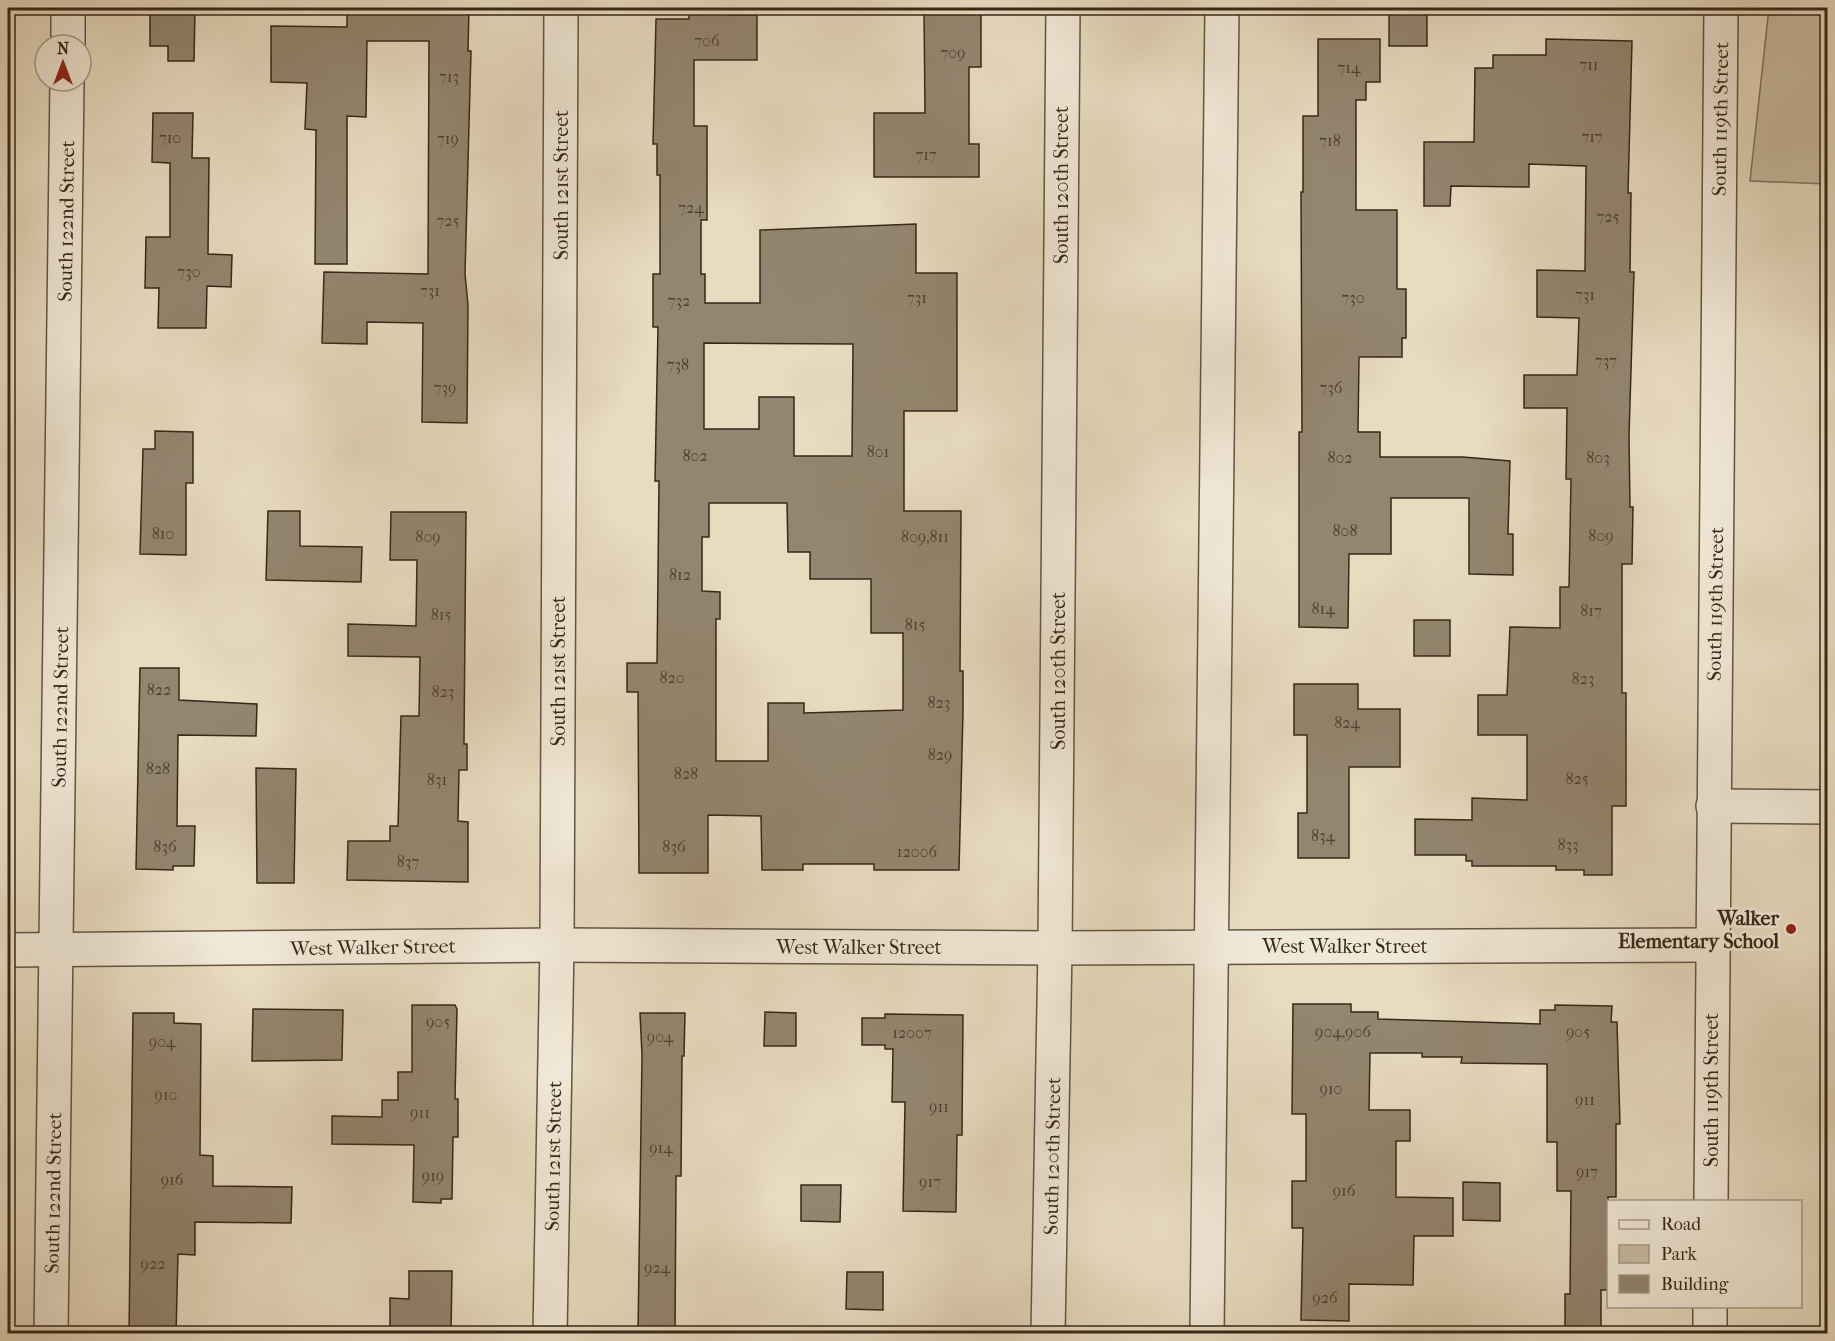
<svg xmlns="http://www.w3.org/2000/svg" width="1835" height="1341" font-family="'IM FELL French Canon',serif">
  <rect width="100%" height="100%" fill="#e8dbc0"/>
  <filter id="stains"><feTurbulence type="fractalNoise" baseFrequency=".00333" numOctaves="4"/><feColorMatrix values="0 0 0 0 .2 0 0 0 0 .09 0 0 0 0 .02 0 0 0 .5 -.17"/></filter>
  <radialGradient id="worn" r=".72"><stop offset=".6" stop-color="#630" stop-opacity="0"/><stop offset="1" stop-color="#630" stop-opacity=".3"/></radialGradient>
  <polygon fill="#cabda3" stroke="#80725e" stroke-width="1.5" points="1769,8 1827,8 1827,184 1750,181"/>
  <g fill="#93856f" stroke="#372818" stroke-width="1.5" fill-rule="evenodd">
    <polygon points="150,8 195,8 194,61 168,61 168,46 150,46"/>
    <polygon points="347,8 469,8 468,51 471,51 465,274 468,305 467,423 422,422 423,323 367,322 367,344 322,343 324,272 428,274 429,41 367,41 366,117 347,116 347,264 315,264 316,130 305,129 307,83 271,82 271,26 347,27"/>
    <rect x="1389" y="8" width="38" height="38"/>
    <path d="M689 9H728V15H757V60H694V126H707V220H701V274H705V303H760V230L916 224V273H957V411H904V511H961L960 671H963V712L959 870H874V864H803V870H762L761 816 708 815V873H639L638 692H627V663H657L659 481H655L658 327H653V274H660V175H657V144H653L656 19H689ZM704 343 853 344 852 456H794V397H759V429H704ZM709 503H787L788 552H810V579H871V633H903V710L804 713V703H768V761H716V619H720V592L702 591V537H709Z"/>
    <polygon points="924,11 981,11 981,67 969,67 969,144 979,144 979,177 874,177 874,113 925,113"/>
    <polygon points="1318,39 1380,39 1380,82 1366,82 1366,100 1356,100 1356,210 1397,210 1397,289 1406,289 1406,338 1402,338 1402,357 1359,357 1358,432 1380,432 1380,457 1463,457 1510,461 1508,534 1513,534 1513,575 1469,574 1469,498 1391,498 1391,554 1349,554 1348,628 1299,627 1299,432 1302,432 1301,192 1303,192 1303,116 1318,116"/>
    <polygon points="1546,39 1632,41 1628,193 1631,193 1630,272 1634,272 1629,436 1630,507 1633,507 1632,564 1622,564 1622,693 1626,693 1626,806 1612,806 1612,875 1584,875 1584,870 1556,870 1556,866 1472,866 1472,861 1466,861 1466,855 1415,855 1415,819 1472,820 1472,798 1527,800 1527,735 1478,735 1478,695 1507,695 1510,627 1560,628 1560,587 1569,587 1571,479 1566,479 1567,408 1524,408 1524,375 1577,375 1579,318 1537,317 1537,270 1585,271 1586,166 1529,164 1529,187 1451,186 1450,206 1424,206 1424,142 1474,142 1475,68 1493,68 1493,55 1546,55"/>
    <polygon points="153,113 193,113 192,158 209,158 208,254 232,255 231,287 207,286 206,328 158,328 159,288 145,288 146,237 170,237 170,163 152,162"/>
    <polygon points="155,431 193,432 193,483 186,483 186,555 140,554 143,449 155,449"/>
    <polygon points="268,511 300,511 300,546 362,547 361,582 266,580"/>
    <polygon points="391,512 466,512 464,744 467,744 467,770 459,770 458,821 468,822 468,882 347,880 348,841 390,841 390,826 398,826 401,716 419,716 420,657 348,656 348,624 416,626 417,560 390,560"/>
    <rect x="1414" y="620" width="36" height="36"/>
    <polygon points="140,668 179,668 179,700 257,704 256,736 178,735 177,826 195,826 194,866 173,866 173,870 136,869"/>
    <polygon points="1294,684 1358,684 1358,709 1400,709 1400,767 1349,767 1349,858 1298,858 1298,813 1307,813 1307,735 1294,735"/>
    <polygon points="256,768 296,769 294,883 257,883"/>
    <polygon points="1293,1004 1351,1004 1351,1012 1378,1012 1378,1019 1540,1024 1540,1010 1555,1010 1555,1005 1612,1006 1611,1022 1617,1022 1620,1124 1616,1124 1616,1197 1608,1197 1608,1290 1601,1290 1601,1327 1565,1327 1565,1294 1570,1294 1571,1191 1557,1191 1557,1142 1547,1142 1547,1064 1461,1063 1462,1057 1422,1057 1422,1053 1370,1053 1369,1110 1410,1110 1410,1141 1396,1141 1396,1197 1453,1198 1453,1236 1414,1236 1413,1285 1349,1284 1349,1321 1301,1320 1303,1228 1292,1228 1292,1181 1306,1181 1306,1114 1292,1114"/>
    <polygon points="412,1005 455,1005 457,1009 455,1099 458,1099 458,1137 453,1137 452,1199 441,1199 441,1203 413,1202 414,1145 332,1144 332,1116 382,1117 382,1100 398,1100 398,1072 412,1072"/>
    <polygon points="253,1009 343,1010 342,1060 252,1061"/>
    <polygon points="765,1012 796,1013 796,1046 764,1046"/>
    <polygon points="133,1013 174,1013 174,1023 201,1024 200,1155 213,1156 213,1186 292,1187 291,1223 195,1222 195,1255 178,1254 176,1334 129,1334"/>
    <polygon points="640,1013 685,1013 684,1056 682,1056 681,1176 676,1176 675,1334 638,1334 642,1055"/>
    <polygon points="885,1014 963,1015 962,1135 957,1135 956,1212 903,1211 905,1102 892,1102 893,1049 885,1049 885,1045 862,1045 862,1018 885,1018"/>
    <polygon points="1463,1182 1500,1183 1500,1221 1463,1220"/>
    <polygon points="801,1185 841,1185 840,1222 801,1221"/>
    <polygon points="409,1271 452,1271 451,1334 390,1334 390,1298 409,1299"/>
    <polygon points="847,1272 883,1272 883,1310 846,1309"/>
  </g>
  <g fill="none" stroke-linecap="round" stroke-linejoin="round">
    <g stroke="#635542" stroke-width="36">
      <g id="minor">
        <polyline points="68,45 68,8"/>
        <polyline points="1713,806 1828,807"/>
        <polyline points="8,950 557,945 1055,948 1711,945"/>
        <polyline points="1711,1202 1721,8"/>
        <polyline points="51,1334 67,81"/>
        <polyline points="550,1334 557,945 561,8"/>
        <polyline points="1048,1334 1055,948 1063,8"/>
        <polyline points="1207,1334 1222,8"/>
        <polyline points="1710,1334 1710,1306"/>
      </g>
    </g>
    <use href="#minor" stroke="#f0e8d6" stroke-width="33"/>
  </g>
  <circle fill="#8f2418" stroke="#f0e8d6" stroke-width="2" cx="1791" cy="929" r="6"/>
  <g text-anchor="middle" stroke-width="5" stroke-linejoin="round" paint-order="stroke">
    <g font-size="16" fill="#4e3f2e">
      <text x="707" y="46">706</text>
      <text x="953" y="58">709</text>
      <text x="1589" y="70">711</text>
      <text x="1349" y="73">714</text>
      <text x="449" y="82">713</text>
      <text x="1592" y="142">717</text>
      <text x="170" y="143">710</text>
      <text x="448" y="144">719</text>
      <text x="1330" y="146">718</text>
      <text x="926" y="160">717</text>
      <text x="691" y="213">724</text>
      <text x="1608" y="222">725</text>
      <text x="448" y="226">725</text>
      <text x="189" y="277">730</text>
      <text x="430" y="296">731</text>
      <text x="1585" y="300">731</text>
      <text x="917" y="303">731</text>
      <text x="1353" y="303">730</text>
      <text x="679" y="306">732</text>
      <text x="1606" y="366">737</text>
      <text x="678" y="370">738</text>
      <text x="445" y="393">739</text>
      <text x="1331" y="393">736</text>
      <text x="878" y="457">801</text>
      <text x="695" y="461">802</text>
      <text x="1340" y="463">802</text>
      <text x="1598" y="463">803</text>
      <text x="1345" y="536">808</text>
      <text x="163" y="539">810</text>
      <text x="1601" y="541">809</text>
      <text x="428" y="542">809</text>
      <text x="925" y="542">809,811</text>
      <text x="680" y="580">812</text>
      <text x="1323" y="614">814</text>
      <text x="1591" y="616">817</text>
      <text x="441" y="620">815</text>
      <text x="915" y="630">815</text>
      <text x="672" y="683">820</text>
      <text x="1583" y="684">823</text>
      <text x="159" y="695">822</text>
      <text x="443" y="697">823</text>
      <text x="939" y="708">823</text>
      <text x="1347" y="728">824</text>
      <text x="940" y="760">829</text>
      <text x="158" y="774">828</text>
      <text x="686" y="779">828</text>
      <text x="1577" y="784">825</text>
      <text x="437" y="785">831</text>
      <text x="1323" y="841">834</text>
      <text x="1568" y="850">833</text>
      <text x="165" y="852">836</text>
      <text x="674" y="852">836</text>
      <text x="917" y="857">12006</text>
      <text x="408" y="867">837</text>
      <text x="438" y="1027">905</text>
      <text x="1343" y="1037">904,906</text>
      <text x="1578" y="1037">905</text>
      <text x="912" y="1038">12007</text>
      <text x="660" y="1042">904</text>
      <text x="162" y="1047">904</text>
      <text x="1331" y="1094">910</text>
      <text x="166" y="1100">910</text>
      <text x="1585" y="1105">911</text>
      <text x="939" y="1112">911</text>
      <text x="420" y="1118">911</text>
      <text x="661" y="1153">914</text>
      <text x="1587" y="1177">917</text>
      <text x="433" y="1181">919</text>
      <text x="172" y="1185">916</text>
      <text x="930" y="1187">917</text>
      <text x="1344" y="1196">916</text>
      <text x="153" y="1269">922</text>
      <text x="657" y="1273">924</text>
      <text x="1325" y="1303">926</text>
    </g>
    <g font-size="20" fill="#372818" stroke="#f0e8d6">
      <text transform="translate(1720 119) rotate(-89)" y="7">South 119th Street</text>
      <text transform="translate(561 185) rotate(-90)" y="7">South 121st Street</text>
      <text transform="translate(1061 185) rotate(-90)" y="7">South 120th Street</text>
      <text transform="translate(66 221) rotate(-89)" y="7">South 122nd Street</text>
      <text transform="translate(1715 604) rotate(-89)" y="7">South 119th Street</text>
      <text transform="translate(558 671) rotate(-90)" y="7">South 121st Street</text>
      <text transform="translate(1058 671) rotate(-90)" y="7">South 120th Street</text>
      <text transform="translate(60 707) rotate(-89)" y="7">South 122nd Street</text>
      <text x="1345" y="953">West Walker Street</text>
      <text transform="translate(373 947) rotate(-1)" y="7">West Walker Street</text>
      <text x="859" y="954">West Walker Street</text>
      <text transform="translate(1711 1090) rotate(-90)" y="7">South 119th Street</text>
      <text transform="translate(553 1156) rotate(-89)" y="7">South 121st Street</text>
      <text transform="translate(1052 1156) rotate(-89)" y="7">South 120th Street</text>
      <text transform="translate(53 1193) rotate(-89)" y="7">South 122nd Street</text>
    </g>
    <g font-size="20" font-weight="bold" fill="#372818" stroke="#f0e8d6" text-anchor="end">
      <text x="1779" y="925">Walker<tspan x="1779" dy="23">Elementary School</tspan></text>
    </g>
  </g>
  <rect width="1835" height="1341" fill="none" stroke="#e8dbc0" stroke-width="30"/>
  <rect x="9" y="9" width="1817" height="1323" fill="none" stroke="#372818" stroke-width="3"/>
  <rect x="15" y="15" width="1805" height="1311" fill="none" stroke="#372818" stroke-width="1.5"/>
  <rect x="1607" y="1200" width="195" height="108" fill="#f0e8d6" stroke="#a69b8a" stroke-width="1.5"/>
  <rect x="1619" y="1220" width="30" height="9" fill="#f0e8d6" stroke="#a69b8a" stroke-width="1.5"/>
  <text x="1661" y="1230" font-size="18" fill="#372818">Road</text>
  <rect x="1619" y="1245" width="30" height="18" fill="#cabda3" stroke="#a69b8a" stroke-width="1.5"/>
  <text x="1661" y="1260" font-size="18" fill="#372818">Park</text>
  <rect x="1619" y="1275" width="30" height="18" fill="#93856f" stroke="#a69b8a" stroke-width="1.5"/>
  <text x="1661" y="1290" font-size="18" fill="#372818">Building</text>
  <g transform="translate(63 63)"><circle r="28" fill="#f0e8d6" stroke="#a69b8a" stroke-width="1.5"/>
  <path d="M0-4.5L10 22L0 15L-10 22Z" fill="#8f2418"/>
  <text y="-9" font-size="16" font-weight="bold" text-anchor="middle" fill="#372818">N</text>
  </g>
  <rect width="100%" height="100%" filter="url(#stains)"/>
  <rect width="100%" height="100%" fill="url(#worn)"/>
</svg>
